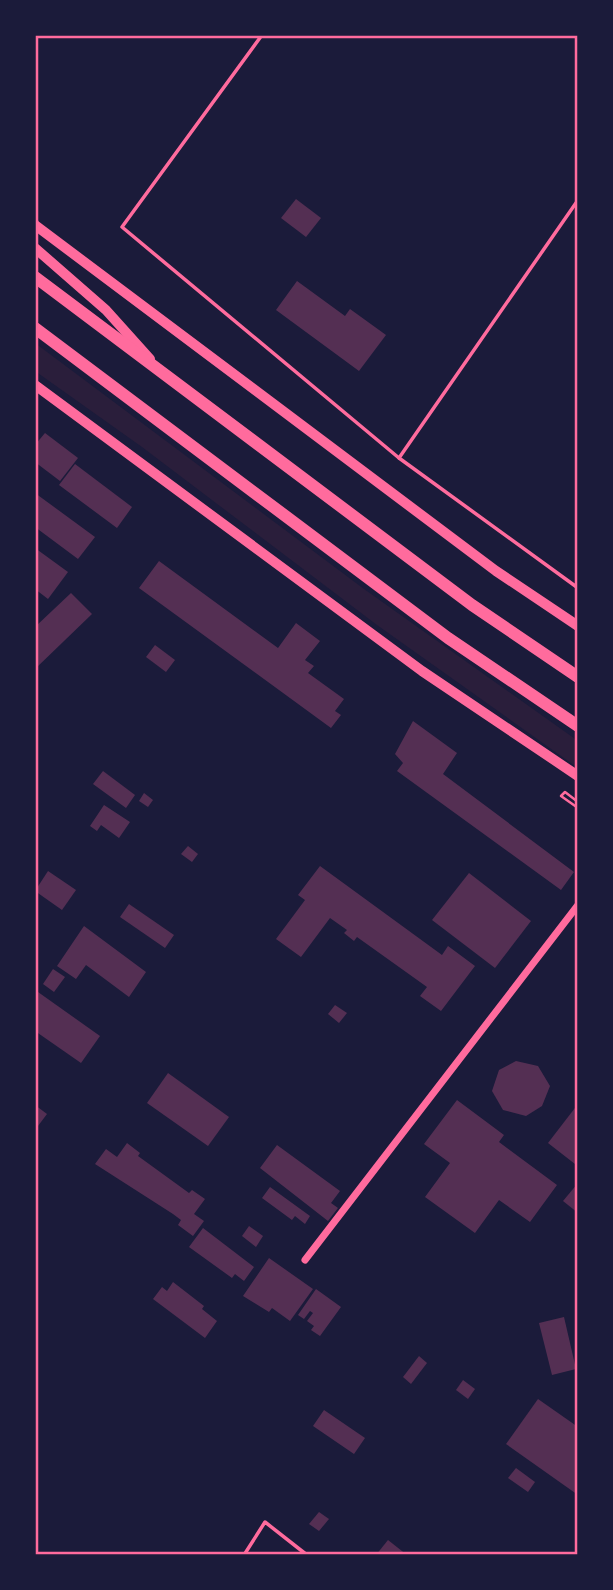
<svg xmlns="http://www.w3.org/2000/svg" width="613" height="1590" font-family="Barlow,sans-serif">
  <rect width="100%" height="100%" fill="#1b1b3a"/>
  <polygon fill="#2a1e3b" points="35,343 364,589 578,741 578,768 377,625 142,447 35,371"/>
  <g fill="#542f53">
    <polygon points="296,199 321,218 306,237 281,218"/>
    <polygon points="297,281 345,316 350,309 386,335 359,371 276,310"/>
    <polygon points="45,433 78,458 60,481 35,462 35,445"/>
    <polygon points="75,464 132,507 117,528 59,485"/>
    <polygon points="35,493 95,537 78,559 35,527"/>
    <polygon points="35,548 68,572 48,599 35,589"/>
    <polygon points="159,561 278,648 296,623 320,641 305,660 314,666 308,673 344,699 335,711 341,715 331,728 139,588"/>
    <polygon points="71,593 92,614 35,669 35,627"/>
    <polygon points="155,645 175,660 166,672 146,657"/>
    <polygon points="413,721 457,753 443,774 574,872 561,890 397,771 403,763 395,754"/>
    <polygon points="103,771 135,795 126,808 93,784"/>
    <polygon points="144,793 153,800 148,807 139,801"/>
    <polygon points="104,805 130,822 119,838 101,825 97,831 90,826"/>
    <polygon points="188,846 198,854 192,862 181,854"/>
    <polygon points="320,866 442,955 448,946 475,966 441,1011 420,996 427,987 357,937 354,941 344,933 347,930 330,918 301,957 276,939 305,900 298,895"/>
    <polygon points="48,871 76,890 62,910 35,891"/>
    <polygon points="469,873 531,921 495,968 432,920"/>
    <polygon points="129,904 174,935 165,948 120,917"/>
    <polygon points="84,926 146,972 129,997 86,965 76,979 57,966"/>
    <polygon points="53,969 65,977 54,992 43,984"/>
    <polygon points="38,992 100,1036 81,1063 35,1031 35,996"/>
    <polygon points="335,1005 347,1013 339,1023 328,1014"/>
    <polygon points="516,1061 538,1066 550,1086 542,1106 526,1116 503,1110 492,1091 499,1070"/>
    <polygon points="168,1073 229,1117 208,1146 147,1103"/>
    <polygon points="457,1100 504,1135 499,1142 557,1185 530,1222 499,1200 475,1233 425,1197 450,1163 424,1144"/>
    <polygon points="578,1104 578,1159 575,1164 548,1143"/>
    <polygon points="35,1105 47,1114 35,1130"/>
    <polygon points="127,1143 140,1153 138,1156 189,1193 192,1190 205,1199 194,1214 204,1221 193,1236 178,1225 181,1220 173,1214 95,1164 106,1149 117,1157"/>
    <polygon points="277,1145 340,1191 331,1203 338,1208 328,1221 260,1168"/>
    <polygon points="578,1183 578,1213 563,1201"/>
    <polygon points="270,1187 310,1216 305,1224 295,1216 292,1220 262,1198"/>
    <polygon points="249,1226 263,1236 256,1247 242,1236"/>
    <polygon points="203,1228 254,1267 244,1281 235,1274 232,1278 189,1247"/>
    <polygon points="269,1258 313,1289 290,1321 272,1308 269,1312 243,1296"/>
    <polygon points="173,1282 204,1306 202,1309 217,1321 205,1338 153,1299 162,1287 167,1291"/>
    <polygon points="316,1289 341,1307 320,1336 311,1330 314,1326 307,1321 313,1313 310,1311 304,1319 298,1315"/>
    <polygon points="564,1317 576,1369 552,1375 539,1323"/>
    <polygon points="419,1356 427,1363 411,1384 403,1377"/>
    <polygon points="463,1380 475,1389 468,1399 456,1390"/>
    <polygon points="538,1399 578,1427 578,1495 506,1444"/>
    <polygon points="324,1410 365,1438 354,1454 313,1426"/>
    <polygon points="516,1468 535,1482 528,1492 508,1478"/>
    <polygon points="319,1512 329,1519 319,1531 309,1524"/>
    <polygon points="388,1540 407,1555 376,1555"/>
  </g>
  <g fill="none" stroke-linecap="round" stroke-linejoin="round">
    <polyline stroke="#ff6b9d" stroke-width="2.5" points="578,802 565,792 561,796 578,808"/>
    <g stroke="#ff6b9d" stroke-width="3.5">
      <polyline points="262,35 122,227 399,458"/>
      <polyline points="578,200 399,458 578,588"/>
      <polyline points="35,211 37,225"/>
      <polyline points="244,1555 265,1522 307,1555"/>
    </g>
    <polyline stroke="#ff6b9d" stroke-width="7" points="305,1260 578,905"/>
    <g stroke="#ff6b9d" stroke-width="10">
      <polyline points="35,225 496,571 578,626"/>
      <polyline points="35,248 106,310 150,359"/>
      <polyline points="35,385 422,671 578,776"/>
    </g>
    <g stroke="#ff6b9d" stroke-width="12">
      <polyline points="35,277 472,605 578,677"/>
      <polyline points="35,328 448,638 578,726"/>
    </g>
  </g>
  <rect width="613" height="1590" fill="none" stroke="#1b1b3a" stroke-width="74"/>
  <rect x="37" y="37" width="539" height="1516" fill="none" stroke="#ff6b9d" stroke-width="2.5"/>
</svg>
